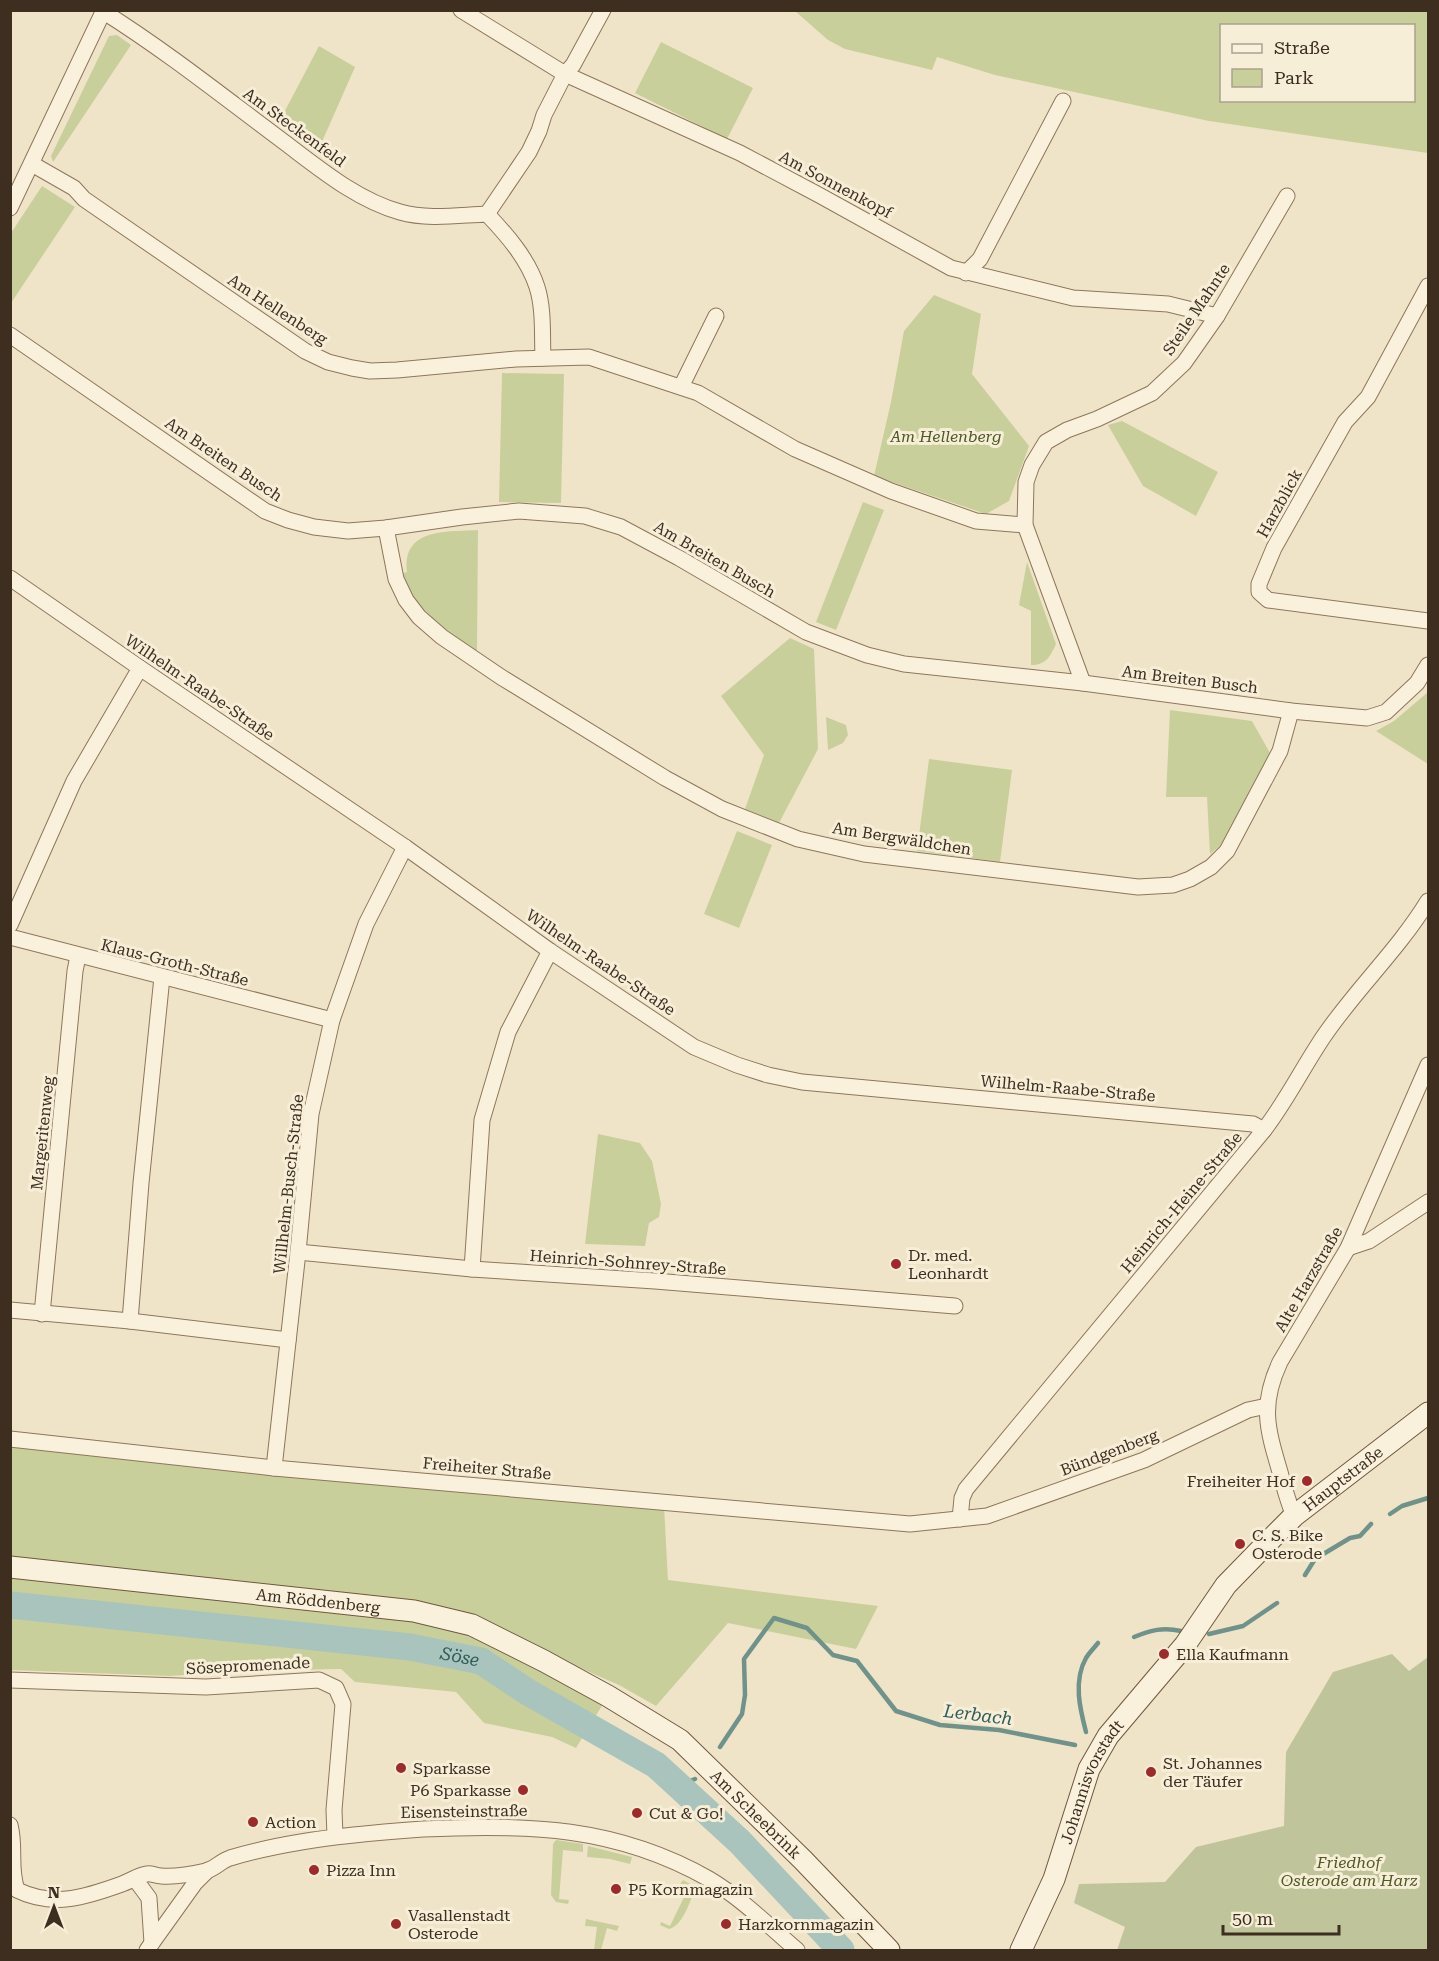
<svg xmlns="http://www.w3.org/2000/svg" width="1439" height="1961" font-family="'Roboto Serif',serif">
  <rect width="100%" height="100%" fill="#f0e4c8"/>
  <g fill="#c9cf9b" fill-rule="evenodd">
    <path d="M795 11H1428V153L1209 121 995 75 937 57 932 70 845 49 828 40ZM1222 26H1414V100H1222Z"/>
    <polygon points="117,35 131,45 53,162 51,156 109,36"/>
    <polygon points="661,42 753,88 727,139 635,93"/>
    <polygon points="319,46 355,67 317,153 278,124"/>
    <polygon points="42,186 75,207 11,303 11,233"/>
    <polygon points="934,295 981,314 972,374 1029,446 1009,501 986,514 874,476 891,402 904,331"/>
    <polygon points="502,373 564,374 561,503 499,502"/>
    <polygon points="1122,421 1218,472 1196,516 1143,486 1108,425"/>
    <polygon points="863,502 884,510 836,630 816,622"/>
    <path d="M478 530 477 651C448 633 412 608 403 573L407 572C402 527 448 532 478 530Z"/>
    <path d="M1027 562 1056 644C1050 657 1046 665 1031 665V611L1019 605Z"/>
    <polygon points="790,638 814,649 818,749 779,823 745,809 764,755 721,696"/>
    <polygon points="1428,692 1428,764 1376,731 1394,721"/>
    <polygon points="1170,710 1252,721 1270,753 1227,840 1210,854 1207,797 1166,797"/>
    <polygon points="826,717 846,725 848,735 843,743 828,750"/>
    <polygon points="929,759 1012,770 1000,862 917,851"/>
    <polygon points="737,831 772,845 739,928 704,914"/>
    <polygon points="598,1134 640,1143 652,1161 661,1204 659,1217 649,1223 645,1246 585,1244"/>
    <polygon points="11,1444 664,1506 668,1580 878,1606 856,1649 728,1623 656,1706 619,1685 475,1622 11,1562"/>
    <polygon points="11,1576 412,1620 469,1634 540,1669 603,1704 576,1748 552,1737 484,1723 456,1692 355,1682 341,1669 240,1671 170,1676 11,1670"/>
    <polygon points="556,1840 583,1844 583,1852 563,1850 559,1899 569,1900 568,1904 556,1902 551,1895 553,1844"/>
    <polygon points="588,1846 632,1857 630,1864 610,1859 587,1857"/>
    <path d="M683 1880 692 1885 694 1892C689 1904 682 1926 669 1929L660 1925 661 1922 670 1926 688 1889 680 1884Z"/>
    <polygon points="586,1919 619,1926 617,1931 607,1928 601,1950 594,1950 597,1927 585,1926"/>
  </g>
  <polygon fill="#bfc49a" points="1392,1654 1409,1671 1428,1657 1428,1950 1117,1950 1125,1927 1074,1903 1079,1884 1165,1882 1196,1847 1284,1826 1286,1752 1333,1672"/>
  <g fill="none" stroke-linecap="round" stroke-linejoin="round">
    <g stroke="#6f938a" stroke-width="4.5">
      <polyline points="1390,1514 1402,1506 1428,1498"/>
      <polyline points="1305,1575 1315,1559 1350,1538 1360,1536 1371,1524"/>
      <polyline points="1209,1634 1243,1626 1277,1603"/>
      <path d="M1134 1637C1151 1630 1163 1627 1181 1631"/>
      <path d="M1086 1732C1080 1709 1073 1681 1086 1658 1089 1653 1094 1648 1098 1643"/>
      <polyline points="720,1747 742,1714 745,1695 744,1659 774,1618 807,1628 833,1655 857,1661 896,1711 940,1725 999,1730 1075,1745"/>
      <polyline points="678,1786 695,1779"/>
    </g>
    <path stroke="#a9c4bc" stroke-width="27" id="s1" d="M10 1605 410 1647 481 1661 526 1691 656 1765 740 1842 841 1950"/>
    <g stroke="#8d765c" stroke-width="17">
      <g id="street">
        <polyline points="461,10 565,74 740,153 819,195 951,268 1073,298 1168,304 1217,316"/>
        <path d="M104 12C166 51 225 98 284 142 320 169 357 200 400 212 428 220 459 215 487 214 507 235 528 259 537 287 544 309 542 335 543 358"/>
        <polyline points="32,164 74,188 84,199 305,351 328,362 352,368 370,371 397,370 516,359 589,357 698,393 795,449 891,491 976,521 1025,525"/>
        <polyline points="10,208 104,10"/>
        <polyline points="487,214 529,152 539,131 544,115 565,74 573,65 603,10"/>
        <polyline points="966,273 980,259 1063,101"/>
        <polyline points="1428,286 1368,397 1345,422 1274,548 1259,584 1259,592 1268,600 1428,621"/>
        <polyline points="10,335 265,511 288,520 314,527 348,531 386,528 462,517 519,511 585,516 621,527 679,558 806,632 867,655 904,664 1083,683 1291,711 1367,718 1386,712 1417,683 1428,665"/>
        <polyline points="681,387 716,316"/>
        <polyline points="386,528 396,579 406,600 419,617 442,637 501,677 665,778 722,809 798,839 864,854 1138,887 1173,885 1190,879 1211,867 1227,851 1280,751 1291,711"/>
        <polyline points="10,578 140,668 405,847 550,951 694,1047 737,1065 768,1075 802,1082 1253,1124 1264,1130"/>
        <polyline points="1083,683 1025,525 1026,482 1032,465 1046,442 1067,430 1097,419 1152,393 1184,363 1217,316 1287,196"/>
        <polyline points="10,925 74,781 140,668"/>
        <polyline points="10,937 332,1020"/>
        <polyline points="1348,1248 1369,1241 1428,1202"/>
        <polyline points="298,1252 472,1269 655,1281 955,1306"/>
        <polyline points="472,1269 482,1120 508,1032 550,951"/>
        <polyline points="10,1310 130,1321 288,1340"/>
        <polyline points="42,1314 75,971 78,956"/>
        <polyline points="130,1321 141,1183 162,977"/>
        <polyline points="10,1439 274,1468 910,1524 987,1516 1144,1460 1248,1410 1267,1406"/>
        <polyline points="274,1468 298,1252 311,1114 332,1020 366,924 405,847"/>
        <path d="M1294 1516C1288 1502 1284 1487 1280 1472 1267 1428 1260 1405 1280 1362L1348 1248 1428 1065"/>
        <path d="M960 1519 962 1498 966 1489 1264 1130C1287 1100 1303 1067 1324 1036 1356 989 1398 950 1428 901"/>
        <polyline points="10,1680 206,1687 319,1680 336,1688 343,1704 334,1810 335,1836"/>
        <path d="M10 1825C16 1848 9 1867 17 1890 54 1908 86 1897 122 1884 130 1881 139 1875 147 1874 151 1873 156 1876 161 1876 174 1877 193 1874 206 1871 214 1869 221 1861 230 1858 253 1851 277 1846 301 1842 341 1835 382 1832 423 1829 527 1824 616 1826 709 1879 741 1898 769 1926 797 1950"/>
        <polyline points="135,1879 149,1898 152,1943"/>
        <polyline points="147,1950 195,1883 208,1870"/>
      </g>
    </g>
    <g stroke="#6f573f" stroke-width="23">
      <g id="secondary">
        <path id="s2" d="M10 1567 414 1611 472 1625 544 1661 608 1696 680 1740 803 1860 889 1950"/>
        <path id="s3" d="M1021 1950 1054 1879 1089 1769 1108 1736 1185 1645 1226 1585 1265 1545 1294 1516 1428 1413"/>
      </g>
    </g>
    <use href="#street" stroke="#faf1dc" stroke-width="15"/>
    <use href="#secondary" stroke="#faf1dc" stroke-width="21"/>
  </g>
  <g fill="#9e2a2b" stroke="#f7eed8" stroke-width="2">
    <circle cx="896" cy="1264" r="6"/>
    <circle cx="1307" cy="1481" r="6"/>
    <circle cx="1240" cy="1544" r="6"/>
    <circle cx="1164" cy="1654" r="6"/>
    <circle cx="401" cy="1768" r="6"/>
    <circle cx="1151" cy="1772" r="6"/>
    <circle cx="523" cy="1790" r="6"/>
    <circle cx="637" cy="1813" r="6"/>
    <circle cx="253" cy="1822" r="6"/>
    <circle cx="314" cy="1870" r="6"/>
    <circle cx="616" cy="1889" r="6"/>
    <circle cx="396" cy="1924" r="6"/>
    <circle cx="726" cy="1924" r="6"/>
  </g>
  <g text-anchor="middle" stroke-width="6" stroke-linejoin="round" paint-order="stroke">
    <g font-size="16" fill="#3d2e20" stroke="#f7eed8">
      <text transform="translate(295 127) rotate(36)" y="6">Am Steckenfeld</text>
      <text transform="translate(836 184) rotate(28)" y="6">Am Sonnenkopf</text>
      <text transform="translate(278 309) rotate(33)" y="6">Am Hellenberg</text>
      <text transform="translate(1196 309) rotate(-56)" y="6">Steile Mahnte</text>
      <text transform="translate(224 459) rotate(34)" y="6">Am Breiten Busch</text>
      <text transform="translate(1279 503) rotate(-61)" y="6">Harzblick</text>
      <text transform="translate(715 559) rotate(30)" y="6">Am Breiten Busch</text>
      <text transform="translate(1190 679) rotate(7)" y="6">Am Breiten Busch</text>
      <text transform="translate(200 687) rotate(34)" y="6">Wilhelm-Raabe-Straße</text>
      <text transform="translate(902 838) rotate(9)" y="6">Am Bergwäldchen</text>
      <text transform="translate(175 962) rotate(14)" y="6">Klaus-Groth-Straße</text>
      <text transform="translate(601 962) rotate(34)" y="6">Wilhelm-Raabe-Straße</text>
      <text transform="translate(1068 1088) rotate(5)" y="6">Wilhelm-Raabe-Straße</text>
      <text transform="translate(42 1133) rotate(-84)" y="6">Margeritenweg</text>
      <text transform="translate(288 1184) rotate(-84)" y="6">Willhelm-Busch-Straße</text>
      <text transform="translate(1181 1202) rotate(-50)" y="6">Heinrich-Heine-Straße</text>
      <text transform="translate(628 1262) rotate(4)" y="6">Heinrich-Sohnrey-Straße</text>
      <text transform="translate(1308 1279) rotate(-60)" y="6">Alte Harzstraße</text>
      <text transform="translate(1109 1452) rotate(-21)" y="6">Bündgenberg</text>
      <text transform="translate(487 1468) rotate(5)" y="6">Freiheiter Straße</text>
      <text dy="6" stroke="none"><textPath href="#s3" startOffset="582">Hauptstraße</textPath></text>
      <text dy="6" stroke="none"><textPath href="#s2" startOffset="310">Am Röddenberg</textPath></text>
      <text transform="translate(248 1665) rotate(-3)" y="6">Sösepromenade</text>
      <text dy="6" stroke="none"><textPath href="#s3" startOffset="183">Johannisvorstadt</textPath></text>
      <text transform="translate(464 1811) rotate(-1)" y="6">Eisensteinstraße</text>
      <text dy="6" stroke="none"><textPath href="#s2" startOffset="810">Am Scheebrink</textPath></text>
    </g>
    <g font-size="16" font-style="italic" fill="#4d5a26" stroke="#f7eed8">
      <text x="946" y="442">Am Hellenberg</text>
      <text x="1349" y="1868">Friedhof<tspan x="1349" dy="18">Osterode am Harz</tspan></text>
    </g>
    <g font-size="16" fill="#3d2e20" stroke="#f7eed8" text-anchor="start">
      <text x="908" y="1261">Dr. med.<tspan x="908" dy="18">Leonhardt</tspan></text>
      <text x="1295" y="1487" text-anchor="end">Freiheiter Hof</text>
      <text x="1252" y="1541">C. S. Bike<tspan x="1252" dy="18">Osterode</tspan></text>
      <text x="1176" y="1660">Ella Kaufmann</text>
      <text x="1163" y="1769">St. Johannes<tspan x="1163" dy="18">der Täufer</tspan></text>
      <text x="413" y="1774">Sparkasse</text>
      <text x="511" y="1796" text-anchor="end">P6 Sparkasse</text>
      <text x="649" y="1819">Cut &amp; Go!</text>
      <text x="265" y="1828">Action</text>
      <text x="326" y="1876">Pizza Inn</text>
      <text x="628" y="1895">P5 Kornmagazin</text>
      <text x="408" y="1921">Vasallenstadt<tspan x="408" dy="18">Osterode</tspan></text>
      <text x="738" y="1930">Harzkornmagazin</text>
    </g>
    <g font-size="18" font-style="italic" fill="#2f5d5a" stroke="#f7eed8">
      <text dy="6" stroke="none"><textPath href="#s1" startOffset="453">Söse</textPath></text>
      <text transform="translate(978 1715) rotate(7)" y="6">Lerbach</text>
    </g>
  </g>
  <rect width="1439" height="1961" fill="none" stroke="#3d2e20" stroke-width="24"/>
  <rect x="1220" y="24" width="195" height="78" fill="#f7eed8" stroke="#ada18e" stroke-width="1.5"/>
  <rect x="1232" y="44" width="30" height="9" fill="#faf1dc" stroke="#ada18e" stroke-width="1.5"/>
  <text x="1274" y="54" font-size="18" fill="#3d2e20">Straße</text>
  <rect x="1232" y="69" width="30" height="18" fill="#c9cf9b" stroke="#ada18e" stroke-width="1.5"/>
  <text x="1274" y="84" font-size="18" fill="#3d2e20">Park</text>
  <g transform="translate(54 1907)" stroke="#f7eed8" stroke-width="4.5" paint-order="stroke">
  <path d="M0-4.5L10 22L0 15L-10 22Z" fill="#3d2e20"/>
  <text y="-9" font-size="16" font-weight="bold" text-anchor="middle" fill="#3d2e20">N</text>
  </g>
  <path d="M1223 1925v9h116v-9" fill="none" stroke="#3d2e20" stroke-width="3"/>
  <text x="1232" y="1925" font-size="18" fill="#3d2e20" stroke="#f7eed8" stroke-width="4.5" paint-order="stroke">50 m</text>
</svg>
